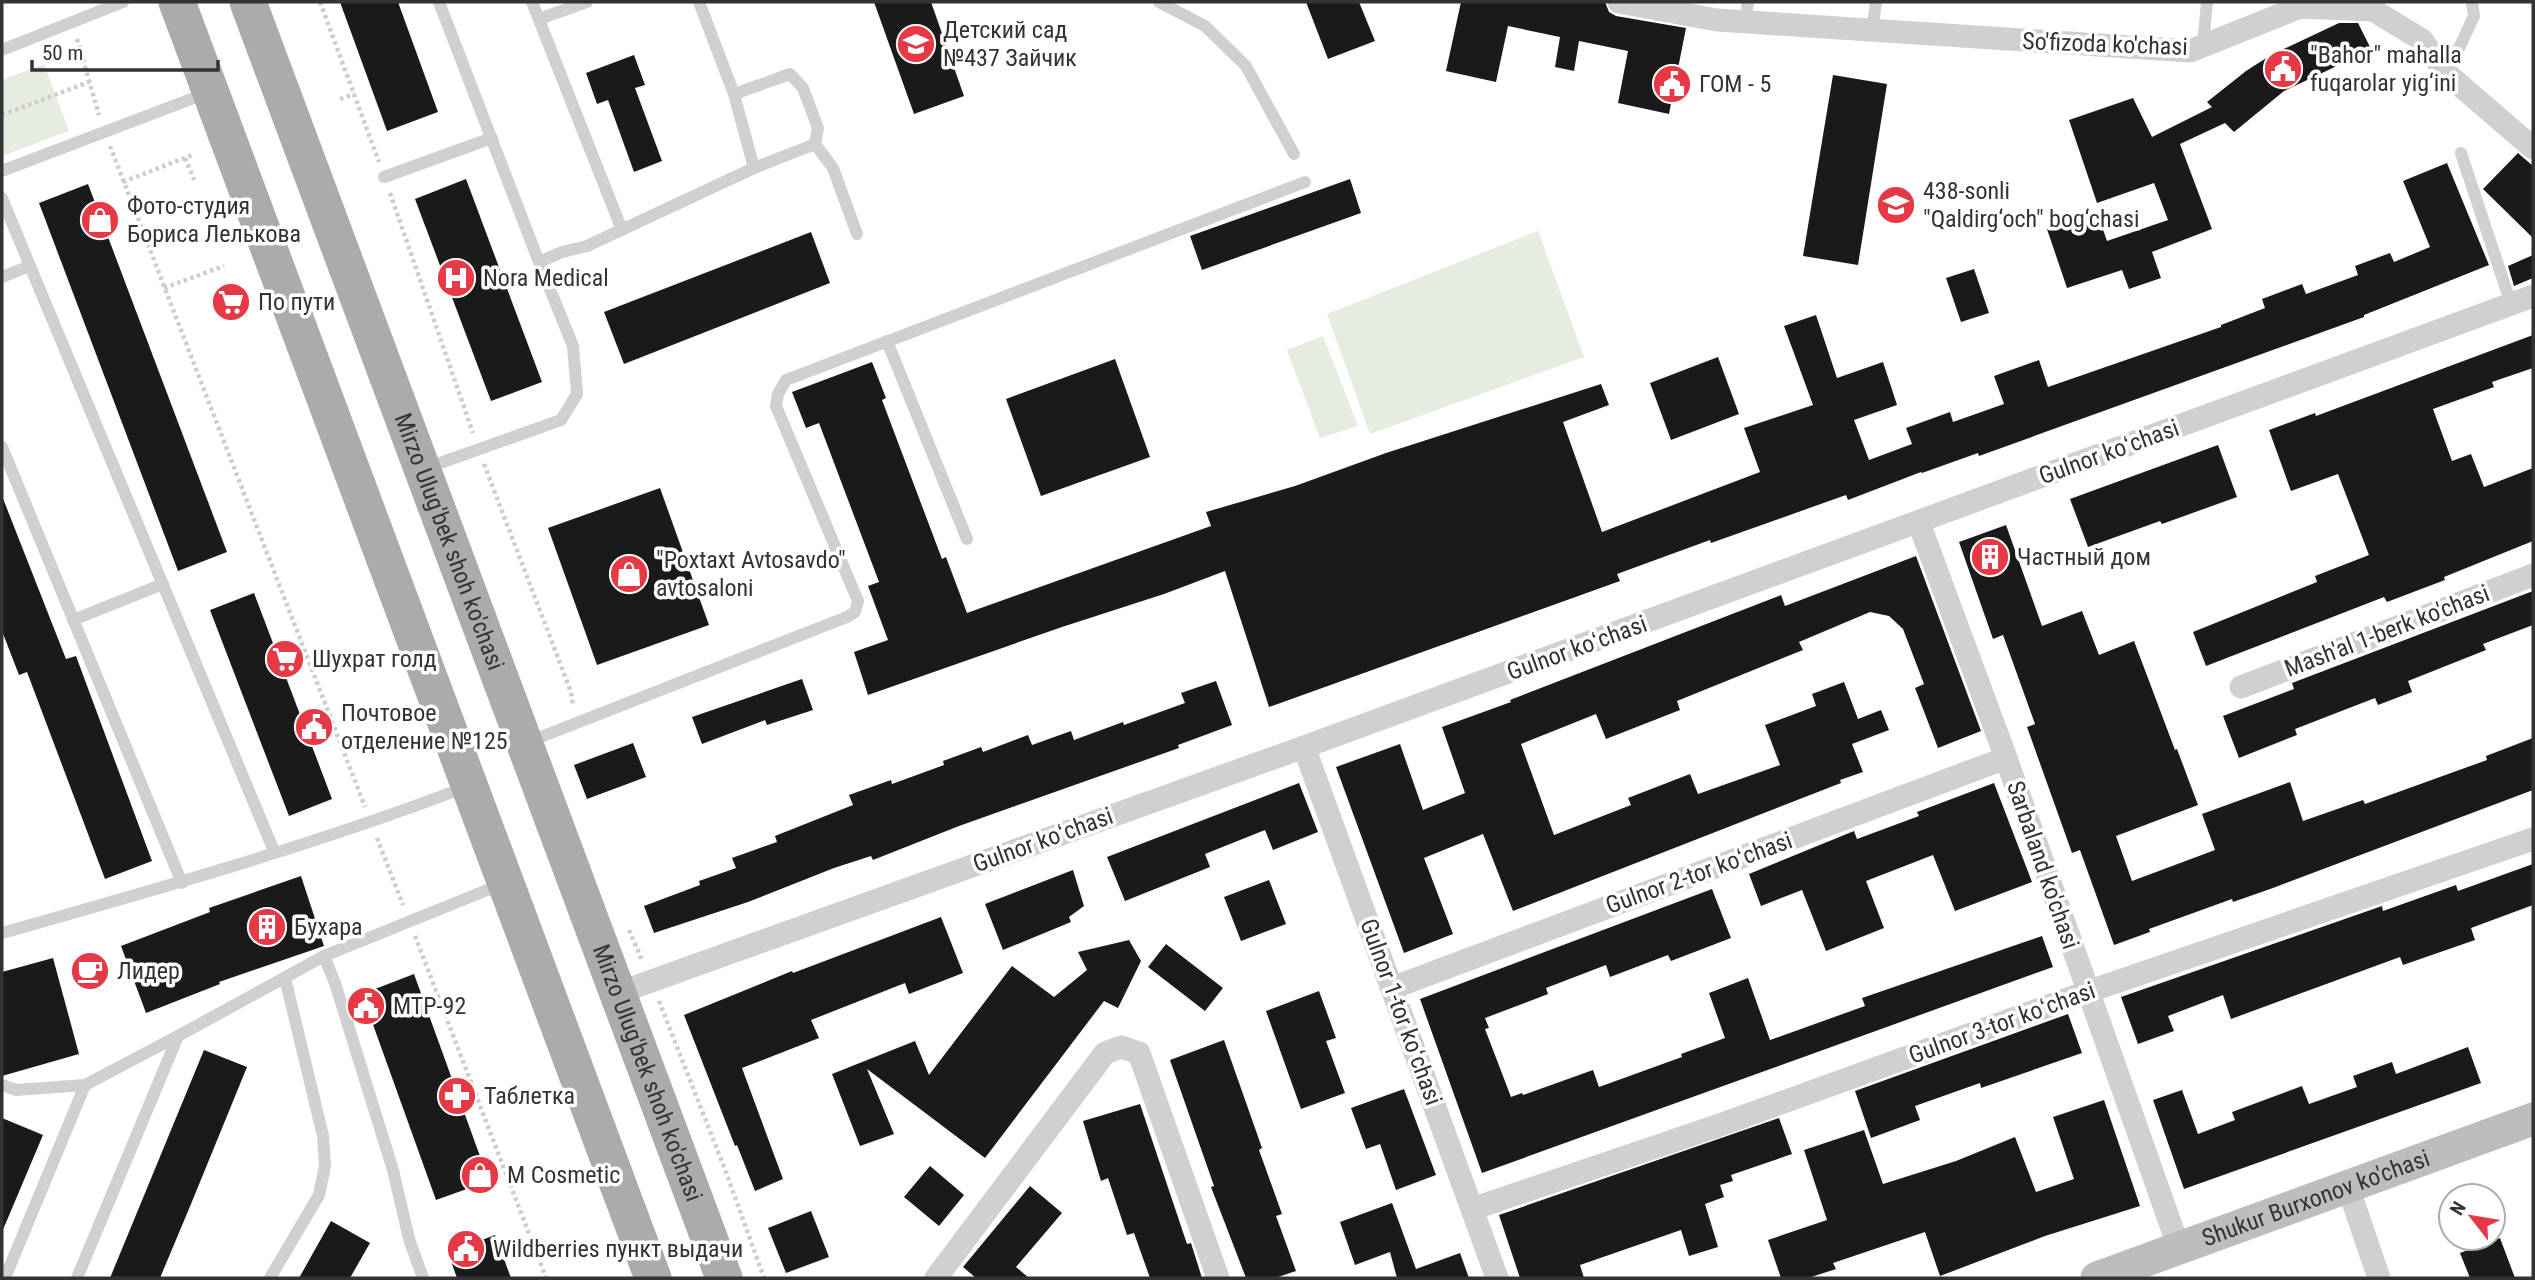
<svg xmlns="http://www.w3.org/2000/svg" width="2535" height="1280" font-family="'Roboto Condensed',sans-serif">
  <rect width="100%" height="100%" fill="#fff"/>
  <g fill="#e6ecdf">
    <polygon points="44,64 69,131 2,156 2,80"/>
    <polygon points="1538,231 1584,357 1370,434 1327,314"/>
    <polygon points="1323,336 1358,426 1320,438 1287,350"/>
  </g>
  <g fill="#1a1a1a">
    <polygon points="340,2 398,2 438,112 387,131"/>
    <polygon points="874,2 931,2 964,96 914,114"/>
    <polygon points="1306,2 1359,2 1375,41 1328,59"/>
    <polygon points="1461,2 1605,2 1609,12 1616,16 1686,28 1669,114 1618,103 1628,51 1579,41 1574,71 1555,67 1560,37 1508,26 1496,82 1446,71"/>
    <polygon points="2339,23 2358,23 2374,55 2339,65 2284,91 2234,132 2225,123 2180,144 2212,229 2152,252 2161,278 2129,289 2122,270 2067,288 2047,229 2097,212 2107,241 2168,220 2154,183 2097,203 2069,120 2133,98 2152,137 2212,107 2207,102 2246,71 2271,55"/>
    <polygon points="634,55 645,85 635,88 662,161 634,172 608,100 597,104 586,73"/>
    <polygon points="1833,75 1887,84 1858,265 1803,256"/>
    <polygon points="2518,153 2533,166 2533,238 2483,189"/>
    <polygon points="2447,163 2489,265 2364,315 2364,317 1979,456 1978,453 1922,473 1921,472 1848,500 1846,495 1711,543 1710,540 1617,574 1620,581 1269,707 1225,571 1164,594 1062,627 868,695 854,652 888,640 868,586 879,582 819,423 806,428 792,392 872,362 886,398 882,400 942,559 946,557 967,613 1211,526 1206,512 1295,486 1386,453 1601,384 1609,405 1563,422 1602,532 1760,472 1744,428 1813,405 1784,326 1816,315 1837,378 1883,362 1897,405 1854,420 1869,460 1912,444 1906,428 1950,412 1953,422 2004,404 1994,376 2039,360 2048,387 2221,327 2221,325 2265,308 2262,299 2302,284 2306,294 2358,275 2355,266 2390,253 2394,262 2430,247 2403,181"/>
    <polygon points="466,179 542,382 491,401 415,199"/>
    <polygon points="1350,179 1361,213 1202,270 1190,236"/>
    <polygon points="88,184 227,552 178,571 39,203"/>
    <polygon points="811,232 830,283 624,364 604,312"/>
    <polygon points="2533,255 2533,278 2514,286 2508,266"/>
    <polygon points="1974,269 1989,313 1961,322 1946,278"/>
    <polygon points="2533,335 2533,368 2492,382 2494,387 2433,409 2452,461 2471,454 2484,487 2533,468 2533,541 2444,577 2445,580 2387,602 2384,597 2206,666 2193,632 2317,582 2315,576 2369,555 2338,474 2291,491 2269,430 2315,413 2316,416"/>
    <polygon points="1718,357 1739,414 1671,440 1650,383"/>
    <polygon points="1115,359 1150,457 1041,496 1006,399"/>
    <polygon points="2218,445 2237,497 2162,524 2160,521 2088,547 2070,499"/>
    <polygon points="660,488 709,625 597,665 548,528"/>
    <polygon points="2,496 66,659 76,656 152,861 105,879 27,672 19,675 2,631"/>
    <polygon points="2006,525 2042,626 2082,611 2099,655 2134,641 2175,750 2177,749 2198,805 2116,836 2132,881 2215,850 2202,814 2290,782 2303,821 2363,800 2365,804 2487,760 2486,756 2533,738 2533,790 2273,888 2233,902 2232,899 2149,929 2150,932 2114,945 2080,850 2072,853 2027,727 2035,724 2003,635 1993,639 1959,542"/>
    <polygon points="1916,556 1981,731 1938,748 1915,688 1924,684 1903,629 1889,616 1870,612 1799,642 1803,650 1677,701 1680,710 1606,739 1596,714 1521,744 1554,835 1631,805 1628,798 1690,774 1698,794 1780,765 1765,725 1816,706 1812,694 1844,682 1858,719 1881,710 1889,730 1852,744 1863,772 1840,780 1841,783 1513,911 1483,834 1424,858 1453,934 1404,953 1336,767 1400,744 1423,810 1465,793 1442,727 1511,702 1510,700 1781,595 1785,606"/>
    <polygon points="2533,591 2533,625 2483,644 2486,650 2408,681 2412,692 2378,705 2375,698 2295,729 2297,735 2239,758 2223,716 2294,689 2292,683"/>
    <polygon points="254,593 332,799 289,816 210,610"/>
    <polygon points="802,679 813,710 767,725 765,720 702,744 692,717"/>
    <polygon points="1216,681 1232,725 1178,745 1179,748 959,826 873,860 871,856 834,868 748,902 654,933 644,906 700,885 699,881 736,868 732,858 777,842 775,836 853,805 849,795 891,780 892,784 944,765 943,761 981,747 983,752 1028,735 1032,745 1071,731 1074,740 1123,722 1124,725 1185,703 1181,693"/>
    <polygon points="633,743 646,777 587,799 574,765"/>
    <polygon points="1299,783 1318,832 1273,850 1265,830 1205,854 1210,867 1125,901 1107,857"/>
    <polygon points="1994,783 2032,882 1955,911 1933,855 1866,881 1884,928 1826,951 1802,890 1761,906 1749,874 1854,831 1857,839 1919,816 1917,812"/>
    <polygon points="2533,864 2533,905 2471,928 2475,940 2403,965 2400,957 2231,1019 2223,995 2168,1016 2174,1031 2138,1044 2121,997 2382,906 2383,911 2456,885 2458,891"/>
    <polygon points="1073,870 1084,906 1069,917 1071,922 1003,950 985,904"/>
    <polygon points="301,876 324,946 219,982 220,984 146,1013 121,946 210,912 209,908"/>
    <polygon points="1269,880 1286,924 1241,941 1224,897"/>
    <polygon points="1712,889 1731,938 1671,961 1668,955 1610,977 1606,965 1546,988 1548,994 1485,1018 1489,1028 1485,1029 1511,1097 1522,1093 1523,1095 1593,1070 1599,1087 1682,1057 1681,1054 1725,1038 1709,993 1748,978 1770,1040 1865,1006 1862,998 2042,936 2053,967 1482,1173 1420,999"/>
    <polygon points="941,917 963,973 909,994 905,983 811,1020 819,1038 742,1068 783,1179 755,1191 737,1145 735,1146 684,1015 792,971 793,973"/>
    <polygon points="1129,940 1141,961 1118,1008 1104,1001 985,1158 867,1069 894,1134 860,1146 832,1074 915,1041 929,1075 1012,966 1054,997 1087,970 1078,952"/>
    <polygon points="1166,944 1223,988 1205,1011 1148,967"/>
    <polygon points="53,958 79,1054 2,1076 2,972"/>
    <polygon points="414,974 489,1181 436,1200 362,994"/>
    <polygon points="1319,991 1336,1038 1326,1041 1345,1093 1301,1109 1266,1011"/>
    <polygon points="2068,1014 2082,1053 1981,1088 1980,1083 1915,1106 1920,1120 1871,1138 1855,1091"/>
    <polygon points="1224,1040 1262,1148 1259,1150 1282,1214 1276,1216 1296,1271 1275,1278 1246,1278 1211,1187 1214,1186 1170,1060"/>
    <polygon points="2468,1047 2481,1083 2184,1189 2153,1100 2182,1090 2198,1134 2235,1120 2232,1112 2302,1086 2309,1104 2357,1087 2353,1076 2392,1062 2396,1074"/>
    <polygon points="204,1050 247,1067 191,1204 160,1278 110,1278"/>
    <polygon points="1404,1089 1436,1175 1396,1190 1380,1144 1366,1149 1351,1108"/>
    <polygon points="2104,1100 2140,1206 2045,1236 1940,1276 1925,1232 1833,1263 1836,1269 1808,1278 1781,1278 1768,1240 1827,1220 1804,1150 1864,1130 1883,1184 1956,1161 2015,1137 2036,1192 2074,1179 2053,1117"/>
    <polygon points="1140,1104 1187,1244 1191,1243 1202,1278 1150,1278 1134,1233 1127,1235 1108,1178 1101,1181 1083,1121"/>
    <polygon points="2,1118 43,1135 2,1232"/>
    <polygon points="1779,1118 1792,1154 1731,1175 1733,1181 1720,1185 1724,1197 1705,1204 1718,1247 1689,1256 1681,1230 1580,1265 1584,1278 1520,1278 1499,1215"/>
    <polygon points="930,1166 964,1195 939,1226 904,1197"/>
    <polygon points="1030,1186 1062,1213 1016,1267 1029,1278 976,1278 963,1267"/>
    <polygon points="1392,1203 1416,1269 1460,1253 1469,1278 1397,1278 1390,1252 1355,1265 1340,1222"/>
    <polygon points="811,1211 829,1257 786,1273 768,1228"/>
    <polygon points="331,1221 370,1243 350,1278 299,1278"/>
    <polygon points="495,1235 511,1278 457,1278 448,1253"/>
    <polygon points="2500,1238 2515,1278 2470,1278 2460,1253"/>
  </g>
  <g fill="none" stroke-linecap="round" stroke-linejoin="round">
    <g stroke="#cdcdcd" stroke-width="4.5" stroke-dasharray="3.5 3.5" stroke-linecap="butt">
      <polyline points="320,2 379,162"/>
      <polyline points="77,39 99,115"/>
      <polyline points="340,99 354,94"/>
      <polyline points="2,115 89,82"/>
      <polyline points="110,146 365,807"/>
      <polyline points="185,158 194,180"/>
      <polyline points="123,182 192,155"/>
      <polyline points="390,193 473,433"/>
      <polyline points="164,288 224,266"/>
      <polyline points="484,464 571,692 573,705"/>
      <polyline points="377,838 403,905"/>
      <polyline points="629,930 642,960"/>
      <polyline points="415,936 546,1278"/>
      <polyline points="659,1001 726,1172 764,1278"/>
    </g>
    <g stroke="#d0d0d0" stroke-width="12">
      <polyline points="439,2 539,262 562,252 587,246 754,168 734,94 699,2"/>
      <polyline points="532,2 622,230"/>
      <polyline points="1159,2 1205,26 1246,66 1294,154"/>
      <polyline points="539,19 587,2"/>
      <polyline points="1745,22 1748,2"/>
      <polyline points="1872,31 1876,2"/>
      <polyline points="2203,46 2207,2"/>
      <polyline points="2,50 123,2"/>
      <polyline points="2447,74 2474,16 2472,2"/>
      <polyline points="734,94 790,74 803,88 818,128 815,144 754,168"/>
      <polyline points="815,144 833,168 857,234"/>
      <polyline points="2461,153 2511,304"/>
      <polyline points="2,171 207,93"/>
      <polyline points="384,177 492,138"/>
      <polyline points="2,198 30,266 2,277"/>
      <polyline points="30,266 274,851"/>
      <polyline points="887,341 967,539"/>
      <polyline points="2,447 182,883"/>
      <polyline points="426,468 561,420 577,394 573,346 539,262"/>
      <polyline points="73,620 163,584"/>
      <polyline points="528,742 847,617 855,612 858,601 776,406 778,394 786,380 1305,182"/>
      <path d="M2 933C158 889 314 845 466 787"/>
      <polyline points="324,956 502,884"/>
      <polyline points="2,1085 16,1090 85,1085"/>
      <polyline points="5,1278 85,1085 178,1036"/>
      <polyline points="77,1278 178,1036 324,956 335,983 393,1170 409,1239 423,1278"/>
      <polyline points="270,1278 319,1195 325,1166 323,1136 285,978"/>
    </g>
    <g stroke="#d0d0d0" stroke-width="23">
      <polyline points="1619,2 1717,20 2190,51 2300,7 2373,10 2422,40 2447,74 2533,148"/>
      <polyline points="1919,523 2006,758 2179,1248"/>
      <polyline points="2241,687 2533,575"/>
      <polyline points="1304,747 1497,1278"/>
      <polyline points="1392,988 2006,758"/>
      <polyline points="618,993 1304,747 2533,296"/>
      <polyline points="2348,1187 2379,1278"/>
      <polyline points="1472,1209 1717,1126 2087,992 2533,839"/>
      <polyline points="936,1278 1105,1053 1121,1047 1139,1053 1218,1278"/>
    </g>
    <path stroke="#bdbdbd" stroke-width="33" id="s1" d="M2097 1278 2533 1119"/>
    <g stroke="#ababab" stroke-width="37">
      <polyline points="177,2 653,1278"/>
      <path id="s2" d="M248 2 724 1278"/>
    </g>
  </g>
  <defs>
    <g id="school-disc" transform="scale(2.0125)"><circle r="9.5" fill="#e63946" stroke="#fff"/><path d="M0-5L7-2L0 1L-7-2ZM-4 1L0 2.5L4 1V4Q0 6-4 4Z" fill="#fff"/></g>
    <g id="civic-disc" transform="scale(2.0125)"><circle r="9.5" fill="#e63946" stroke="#fff"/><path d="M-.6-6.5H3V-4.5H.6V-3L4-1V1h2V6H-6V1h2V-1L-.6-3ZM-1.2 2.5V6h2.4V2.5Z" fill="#fff"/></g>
    <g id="shop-disc" transform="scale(2.0125)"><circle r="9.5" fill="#e63946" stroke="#fff"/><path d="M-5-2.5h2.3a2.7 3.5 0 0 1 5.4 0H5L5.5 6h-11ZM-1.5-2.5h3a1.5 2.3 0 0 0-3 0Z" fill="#fff"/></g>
    <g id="hospital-disc" transform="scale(2.0125)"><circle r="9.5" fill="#e63946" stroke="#fff"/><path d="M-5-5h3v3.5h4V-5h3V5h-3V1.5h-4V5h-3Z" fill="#fff"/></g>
    <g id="supermarket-disc" transform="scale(2.0125)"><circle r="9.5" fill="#e63946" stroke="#fff"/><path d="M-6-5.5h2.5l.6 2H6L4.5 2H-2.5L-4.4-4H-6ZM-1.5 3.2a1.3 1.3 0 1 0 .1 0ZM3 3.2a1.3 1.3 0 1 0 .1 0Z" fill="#fff"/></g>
    <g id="building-disc" transform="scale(2.0125)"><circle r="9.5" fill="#e63946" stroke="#fff"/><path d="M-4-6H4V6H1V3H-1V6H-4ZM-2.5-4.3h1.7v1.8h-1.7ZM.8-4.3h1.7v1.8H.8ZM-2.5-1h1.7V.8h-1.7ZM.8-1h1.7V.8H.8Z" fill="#fff"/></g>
    <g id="cafe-disc" transform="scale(2.0125)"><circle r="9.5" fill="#e63946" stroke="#fff"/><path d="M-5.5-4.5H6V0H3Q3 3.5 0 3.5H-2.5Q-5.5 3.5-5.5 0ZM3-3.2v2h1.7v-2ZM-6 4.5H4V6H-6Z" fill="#fff"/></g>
    <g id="pharmacy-disc" transform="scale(2.0125)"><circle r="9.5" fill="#e63946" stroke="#fff"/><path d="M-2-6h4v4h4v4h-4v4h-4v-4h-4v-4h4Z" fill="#fff"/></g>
  </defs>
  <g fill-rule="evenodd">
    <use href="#school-disc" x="916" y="44"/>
    <use href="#civic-disc" x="2283" y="69"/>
    <use href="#civic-disc" x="1672" y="84"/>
    <use href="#school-disc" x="1896" y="205"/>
    <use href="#shop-disc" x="100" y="220"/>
    <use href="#hospital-disc" x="456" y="278"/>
    <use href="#supermarket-disc" x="231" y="302"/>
    <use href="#building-disc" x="1990" y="557"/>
    <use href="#shop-disc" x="629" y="574"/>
    <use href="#supermarket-disc" x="285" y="659"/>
    <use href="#civic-disc" x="314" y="727"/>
    <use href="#building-disc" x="267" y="927"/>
    <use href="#cafe-disc" x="90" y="971"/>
    <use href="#civic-disc" x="366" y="1006"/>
    <use href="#pharmacy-disc" x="457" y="1096"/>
    <use href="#shop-disc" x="480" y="1175"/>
    <use href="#civic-disc" x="466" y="1249"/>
  </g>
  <g text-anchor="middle" stroke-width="7" stroke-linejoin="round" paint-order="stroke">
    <g font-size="24" fill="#333" stroke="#fff" text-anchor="start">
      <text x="943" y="38">Детский сад<tspan x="943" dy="28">№437 Зайчик</tspan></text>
      <text x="2310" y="63">"Bahor" mahalla<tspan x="2310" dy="28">fuqarolar yig‘ini</tspan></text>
      <text x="1699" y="92">ГОМ - 5</text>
      <text x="1923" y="199">438-sonli<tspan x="1923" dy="28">"Qaldirg‘och" bog‘chasi</tspan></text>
      <text x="127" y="214">Фото-студия<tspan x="127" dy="28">Бориса Лелькова</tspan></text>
      <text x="483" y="286">Nora Medical</text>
      <text x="258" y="310">По пути</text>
      <text x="2017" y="565">Частный дом</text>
      <text x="656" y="568">"Poxtaxt Avtosavdo"<tspan x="656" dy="28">avtosaloni</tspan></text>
      <text x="312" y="667">Шухрат голд</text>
      <text x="341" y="721">Почтовое<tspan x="341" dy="28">отделение №125</tspan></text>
      <text x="294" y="935">Бухара</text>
      <text x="117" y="979">Лидер</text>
      <text x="393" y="1014">MTP-92</text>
      <text x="484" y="1104">Таблетка</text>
      <text x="507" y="1183">M Cosmetic</text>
      <text x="493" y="1257">Wildberries пункт выдачи</text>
    </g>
    <g font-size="24" fill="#333" stroke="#fff">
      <text transform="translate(2105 44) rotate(2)" y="8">So'fizoda ko'chasi</text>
      <text transform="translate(2109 452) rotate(-20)" y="8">Gulnor koʻchasi</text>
      <text dy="8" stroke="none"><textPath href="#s2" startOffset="576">Mirzo Ulug'bek shoh ko'chasi</textPath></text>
      <text transform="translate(2387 631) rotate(-21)" y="8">Mash'al 1-berk ko'chasi</text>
      <text transform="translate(1577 648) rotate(-20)" y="8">Gulnor koʻchasi</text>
      <text transform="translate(1043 840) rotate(-20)" y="8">Gulnor koʻchasi</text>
      <text transform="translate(2043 865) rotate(71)" y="8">Sarbaland ko'chasi</text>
      <text transform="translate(1699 873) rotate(-20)" y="8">Gulnor 2-tor koʻchasi</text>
      <text transform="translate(1401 1012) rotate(70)" y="8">Gulnor 1-tor koʻchasi</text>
      <text transform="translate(2002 1023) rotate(-20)" y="8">Gulnor 3-tor koʻchasi</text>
      <text dy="8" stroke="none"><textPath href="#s2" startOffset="1143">Mirzo Ulug'bek shoh ko'chasi</textPath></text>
      <text dy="8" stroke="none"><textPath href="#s1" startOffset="233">Shukur Burxonov ko'chasi</textPath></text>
    </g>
  </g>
  <rect width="2535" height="1280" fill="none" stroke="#333333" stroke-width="7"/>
  <g transform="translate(2472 1217) rotate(301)"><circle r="33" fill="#ffffff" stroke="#adadad" stroke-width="2"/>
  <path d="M0-5L12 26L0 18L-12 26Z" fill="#e63946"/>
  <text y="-10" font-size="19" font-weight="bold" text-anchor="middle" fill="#333333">N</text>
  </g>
  <path d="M32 60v10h186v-10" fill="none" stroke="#333333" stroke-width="3.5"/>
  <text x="42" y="60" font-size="21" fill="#333333" stroke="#ffffff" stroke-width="5" paint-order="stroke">50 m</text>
</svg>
